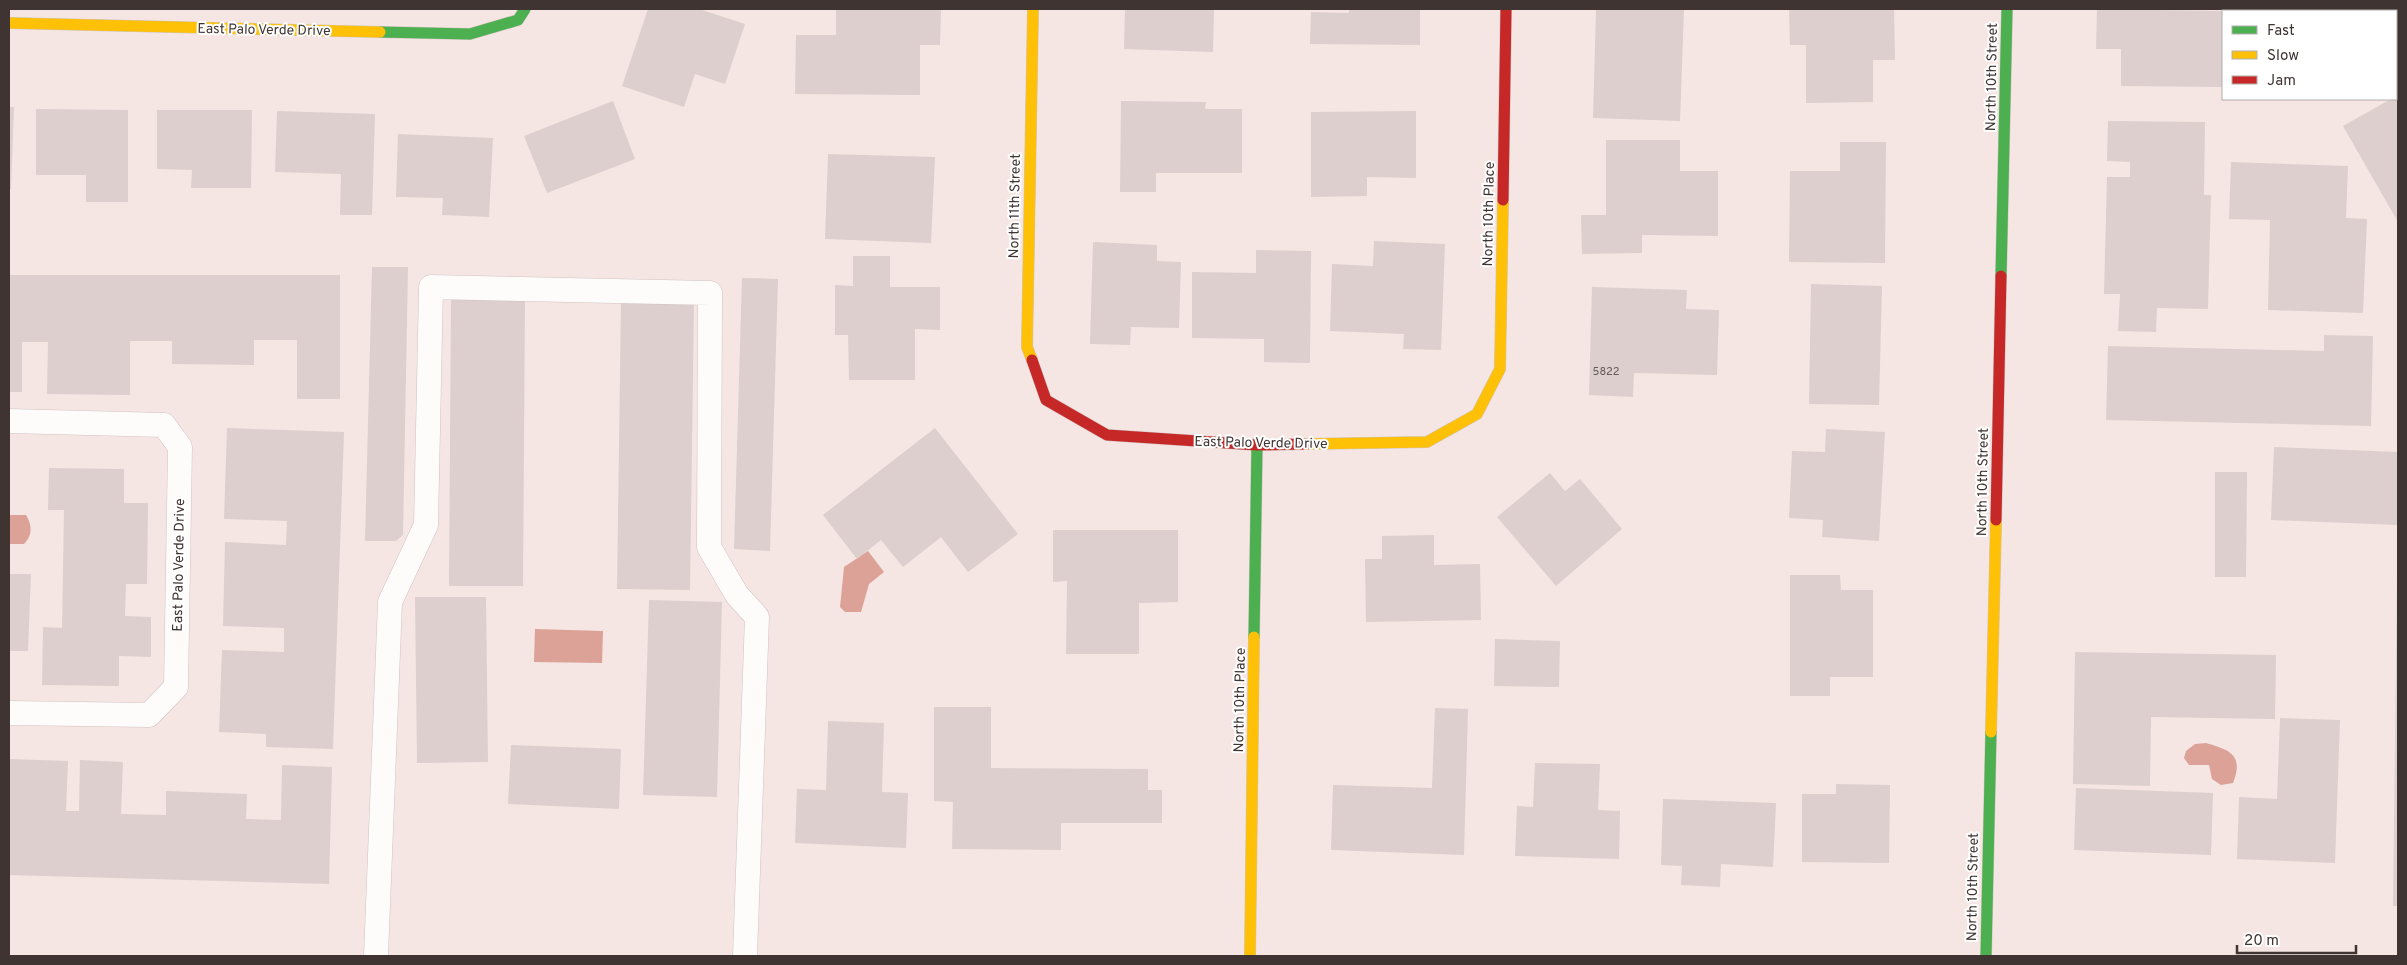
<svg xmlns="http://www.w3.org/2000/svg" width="2407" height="965" font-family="Overpass,sans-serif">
  <rect width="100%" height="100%" fill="#f5e6e3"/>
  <g fill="#dca197">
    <path d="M9 515H26C32 525 33 535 24 544H9Z"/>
    <polygon points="868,551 884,572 869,584 861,612 845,612 840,607 844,567"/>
    <polygon points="535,629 603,631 602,663 534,662"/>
    <path d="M2206 743C2230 750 2244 755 2233 783L2221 785 2212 779 2209 765H2189L2184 758 2186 751 2195 744Z"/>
  </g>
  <g fill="#dccfcd">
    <polygon points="648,9 699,9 745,24 725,84 695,74 684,107 622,86"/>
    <polygon points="836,9 941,9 940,45 920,45 920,95 795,94 796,35 836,35"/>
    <polygon points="1125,9 1214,9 1213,52 1124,49"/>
    <polygon points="1349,9 1420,9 1420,45 1310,44 1311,12 1349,13"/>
    <polygon points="1596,9 1684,9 1680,121 1593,118"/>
    <polygon points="1789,9 1894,9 1895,60 1873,60 1873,102 1806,103 1806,45 1790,45"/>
    <polygon points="2097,9 2223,11 2223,87 2121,86 2121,49 2096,49"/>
    <polygon points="2398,95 2398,222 2343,126 2391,99 2396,99"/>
    <polygon points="613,101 635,159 547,193 524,136"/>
    <polygon points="1121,101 1206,102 1205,109 1242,109 1242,173 1156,173 1156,192 1120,192"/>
    <polygon points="9,107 14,107 11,189 9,189"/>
    <polygon points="36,109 128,110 128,202 86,202 86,175 36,175"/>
    <polygon points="157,110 252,110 251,188 191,188 192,170 157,169"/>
    <polygon points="277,111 375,114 372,215 340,215 341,174 275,172"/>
    <polygon points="1416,111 1416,178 1367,177 1367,196 1311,197 1311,112"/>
    <polygon points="2108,121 2205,122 2204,195 2211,195 2208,309 2157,308 2156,332 2118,331 2120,294 2104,294 2107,177 2130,177 2130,162 2107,161"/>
    <polygon points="398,134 493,138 489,217 442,215 443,198 396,197"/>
    <polygon points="1606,140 1680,140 1680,171 1718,171 1718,236 1642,235 1642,253 1582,254 1581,215 1606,215"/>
    <polygon points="1840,142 1886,142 1885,263 1789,262 1790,171 1840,171"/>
    <polygon points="828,154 935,157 931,243 825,239"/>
    <polygon points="2231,162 2348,166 2346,218 2367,219 2363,313 2268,310 2270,220 2229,219"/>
    <polygon points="1374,241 1445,244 1441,350 1403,349 1404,334 1330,331 1332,264 1373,266"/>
    <polygon points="1093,242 1157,245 1157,261 1181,262 1179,328 1131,327 1130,345 1090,344"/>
    <polygon points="1256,250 1311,251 1310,363 1264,362 1264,339 1192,338 1192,272 1256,273"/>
    <polygon points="853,256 890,256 890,287 940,287 940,330 915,329 915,380 849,380 848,335 835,335 835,285 853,286"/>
    <polygon points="372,267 408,267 403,535 396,541 365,541"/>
    <polygon points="9,275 340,275 340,399 297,399 297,340 254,340 254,365 172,364 172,341 130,341 130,395 47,394 48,342 22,342 22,392 9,392"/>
    <polygon points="742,278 778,279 770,551 734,549"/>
    <polygon points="1811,284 1882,286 1879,405 1809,404"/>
    <polygon points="1592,287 1687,290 1686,309 1719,310 1717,375 1634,373 1633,397 1589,395"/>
    <polygon points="451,298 525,298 523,586 449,586"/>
    <polygon points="621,301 694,302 690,590 617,589"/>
    <polygon points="2324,335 2373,336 2371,426 2106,420 2108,346 2324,351"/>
    <polygon points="227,428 344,432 333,749 266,747 266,734 219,732 222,650 284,652 284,628 223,626 225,542 286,545 287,521 224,519"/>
    <polygon points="935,428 1018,534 968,572 941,537 903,567 881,540 857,559 823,515"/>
    <polygon points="1826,429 1885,432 1879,541 1822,537 1823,520 1789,518 1792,451 1825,452"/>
    <polygon points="2274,447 2398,452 2398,525 2271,520"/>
    <polygon points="49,468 124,469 124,503 148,503 147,584 126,584 125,616 151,617 151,657 119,656 119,686 42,685 43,627 62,628 64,510 48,510"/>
    <polygon points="2215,472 2247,472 2246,577 2215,577"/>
    <polygon points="1550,473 1565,491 1580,479 1622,529 1556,586 1497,517"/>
    <polygon points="1053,530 1178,530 1178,602 1139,603 1139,654 1066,654 1067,581 1053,582"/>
    <polygon points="1434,535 1434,565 1480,564 1481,620 1366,622 1365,559 1382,559 1382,536"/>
    <polygon points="2397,573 2398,906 2393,906"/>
    <polygon points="9,574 31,574 28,651 9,651"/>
    <polygon points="1790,575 1840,575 1841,590 1873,590 1873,677 1830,677 1830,696 1790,696"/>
    <polygon points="415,597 486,597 488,762 417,763"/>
    <polygon points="649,600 722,602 717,797 643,795"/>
    <polygon points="1495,639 1560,641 1559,687 1494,686"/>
    <polygon points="2075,652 2276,655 2275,719 2151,717 2150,786 2073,784"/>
    <polygon points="934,707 991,707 991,768 1148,769 1148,790 1162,790 1162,823 1061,823 1061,850 952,849 953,802 934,801"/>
    <polygon points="1435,708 1468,709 1464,855 1331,850 1333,785 1432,788"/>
    <polygon points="2280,718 2340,720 2335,863 2237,859 2239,797 2277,799"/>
    <polygon points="828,721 884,723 882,792 908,793 906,848 795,843 797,789 826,790"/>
    <polygon points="511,745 621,749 619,809 508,804"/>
    <polygon points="9,759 68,761 66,811 79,811 80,760 123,762 121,814 166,815 166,791 247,794 246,819 281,820 282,765 332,767 329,884 9,875"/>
    <polygon points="1535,763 1600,764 1598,810 1620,811 1619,859 1515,856 1517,806 1533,807"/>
    <polygon points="1836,784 1890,785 1889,863 1802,862 1802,794 1836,794"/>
    <polygon points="2076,788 2213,793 2211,855 2074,850"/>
    <polygon points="1663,799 1776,803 1773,867 1721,864 1720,887 1681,885 1682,866 1661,865"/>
  </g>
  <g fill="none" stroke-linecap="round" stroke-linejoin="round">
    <g stroke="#d0c3c1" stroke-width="25">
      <g id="lane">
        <polyline points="9,421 164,425 180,447 176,687 149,715 9,713"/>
        <polyline points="376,956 390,602 426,525 431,287 710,293 709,547 737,595 757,617 745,956"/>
      </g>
    </g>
    <g stroke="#d0c3c1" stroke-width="12">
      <g id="fast">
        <polyline points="380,32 470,34 518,20 525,9"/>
        <polyline points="2001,276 2007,9"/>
        <polyline points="1254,637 1257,445"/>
        <polyline points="1986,956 1991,732"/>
      </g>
    </g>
    <g stroke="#d0c3c1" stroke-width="12">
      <g id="slow">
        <polyline points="9,23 380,32"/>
        <polyline points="1032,360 1027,347 1033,9"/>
        <polyline points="1306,444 1427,442 1477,414 1500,369 1503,200"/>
        <polyline points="1991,732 1996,520"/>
        <polyline points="1250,956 1254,637"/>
      </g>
    </g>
    <g stroke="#d0c3c1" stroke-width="12">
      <g id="jam">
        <polyline points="1503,200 1506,9"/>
        <polyline points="1032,360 1046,400 1107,435 1257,445 1306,444"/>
        <polyline points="1996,520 2001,276"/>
      </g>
    </g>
    <use href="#lane" stroke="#fefbfb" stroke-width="24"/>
    <use href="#fast" stroke="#4caf50" stroke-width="11"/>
    <use href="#slow" stroke="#ffc107" stroke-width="11"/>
    <use href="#jam" stroke="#c62828" stroke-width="11"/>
  </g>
  <g text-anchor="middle" stroke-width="4" stroke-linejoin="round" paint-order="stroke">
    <g font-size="11" fill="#665b59">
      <text x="1606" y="375">5822</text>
    </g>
    <g font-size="14" fill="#3f3432" stroke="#fff">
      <text transform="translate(264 29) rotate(1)" y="5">East Palo Verde Drive</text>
      <text transform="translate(1991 77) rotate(-89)" y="5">North 10th Street</text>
      <text transform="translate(1014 206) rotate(-89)" y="5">North 11th Street</text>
      <text transform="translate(1488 214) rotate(-89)" y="5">North 10th Place</text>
      <text transform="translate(1261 442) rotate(1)" y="5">East Palo Verde Drive</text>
      <text transform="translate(1982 482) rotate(-89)" y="5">North 10th Street</text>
      <text transform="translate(178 565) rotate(-89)" y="5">East Palo Verde Drive</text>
      <text transform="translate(1239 700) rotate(-89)" y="5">North 10th Place</text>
      <text transform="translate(1972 887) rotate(-89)" y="5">North 10th Street</text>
    </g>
  </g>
  <rect width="2407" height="965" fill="none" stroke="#3f3432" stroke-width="20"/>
  <rect x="2222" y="10" width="175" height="90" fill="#ffffff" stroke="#b2aead"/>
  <rect x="2232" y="26" width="25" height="8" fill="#4caf50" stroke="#b2aead"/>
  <text x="2267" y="35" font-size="15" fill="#3f3432">Fast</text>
  <rect x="2232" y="51" width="25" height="8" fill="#ffc107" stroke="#b2aead"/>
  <text x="2267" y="60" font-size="15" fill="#3f3432">Slow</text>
  <rect x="2232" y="76" width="25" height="8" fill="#c62828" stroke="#b2aead"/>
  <text x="2267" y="85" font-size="15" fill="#3f3432">Jam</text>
  <path d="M2237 945v8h119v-8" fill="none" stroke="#3f3432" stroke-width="2.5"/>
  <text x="2244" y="945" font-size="15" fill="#3f3432" stroke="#ffffff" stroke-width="4" paint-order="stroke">20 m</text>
</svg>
